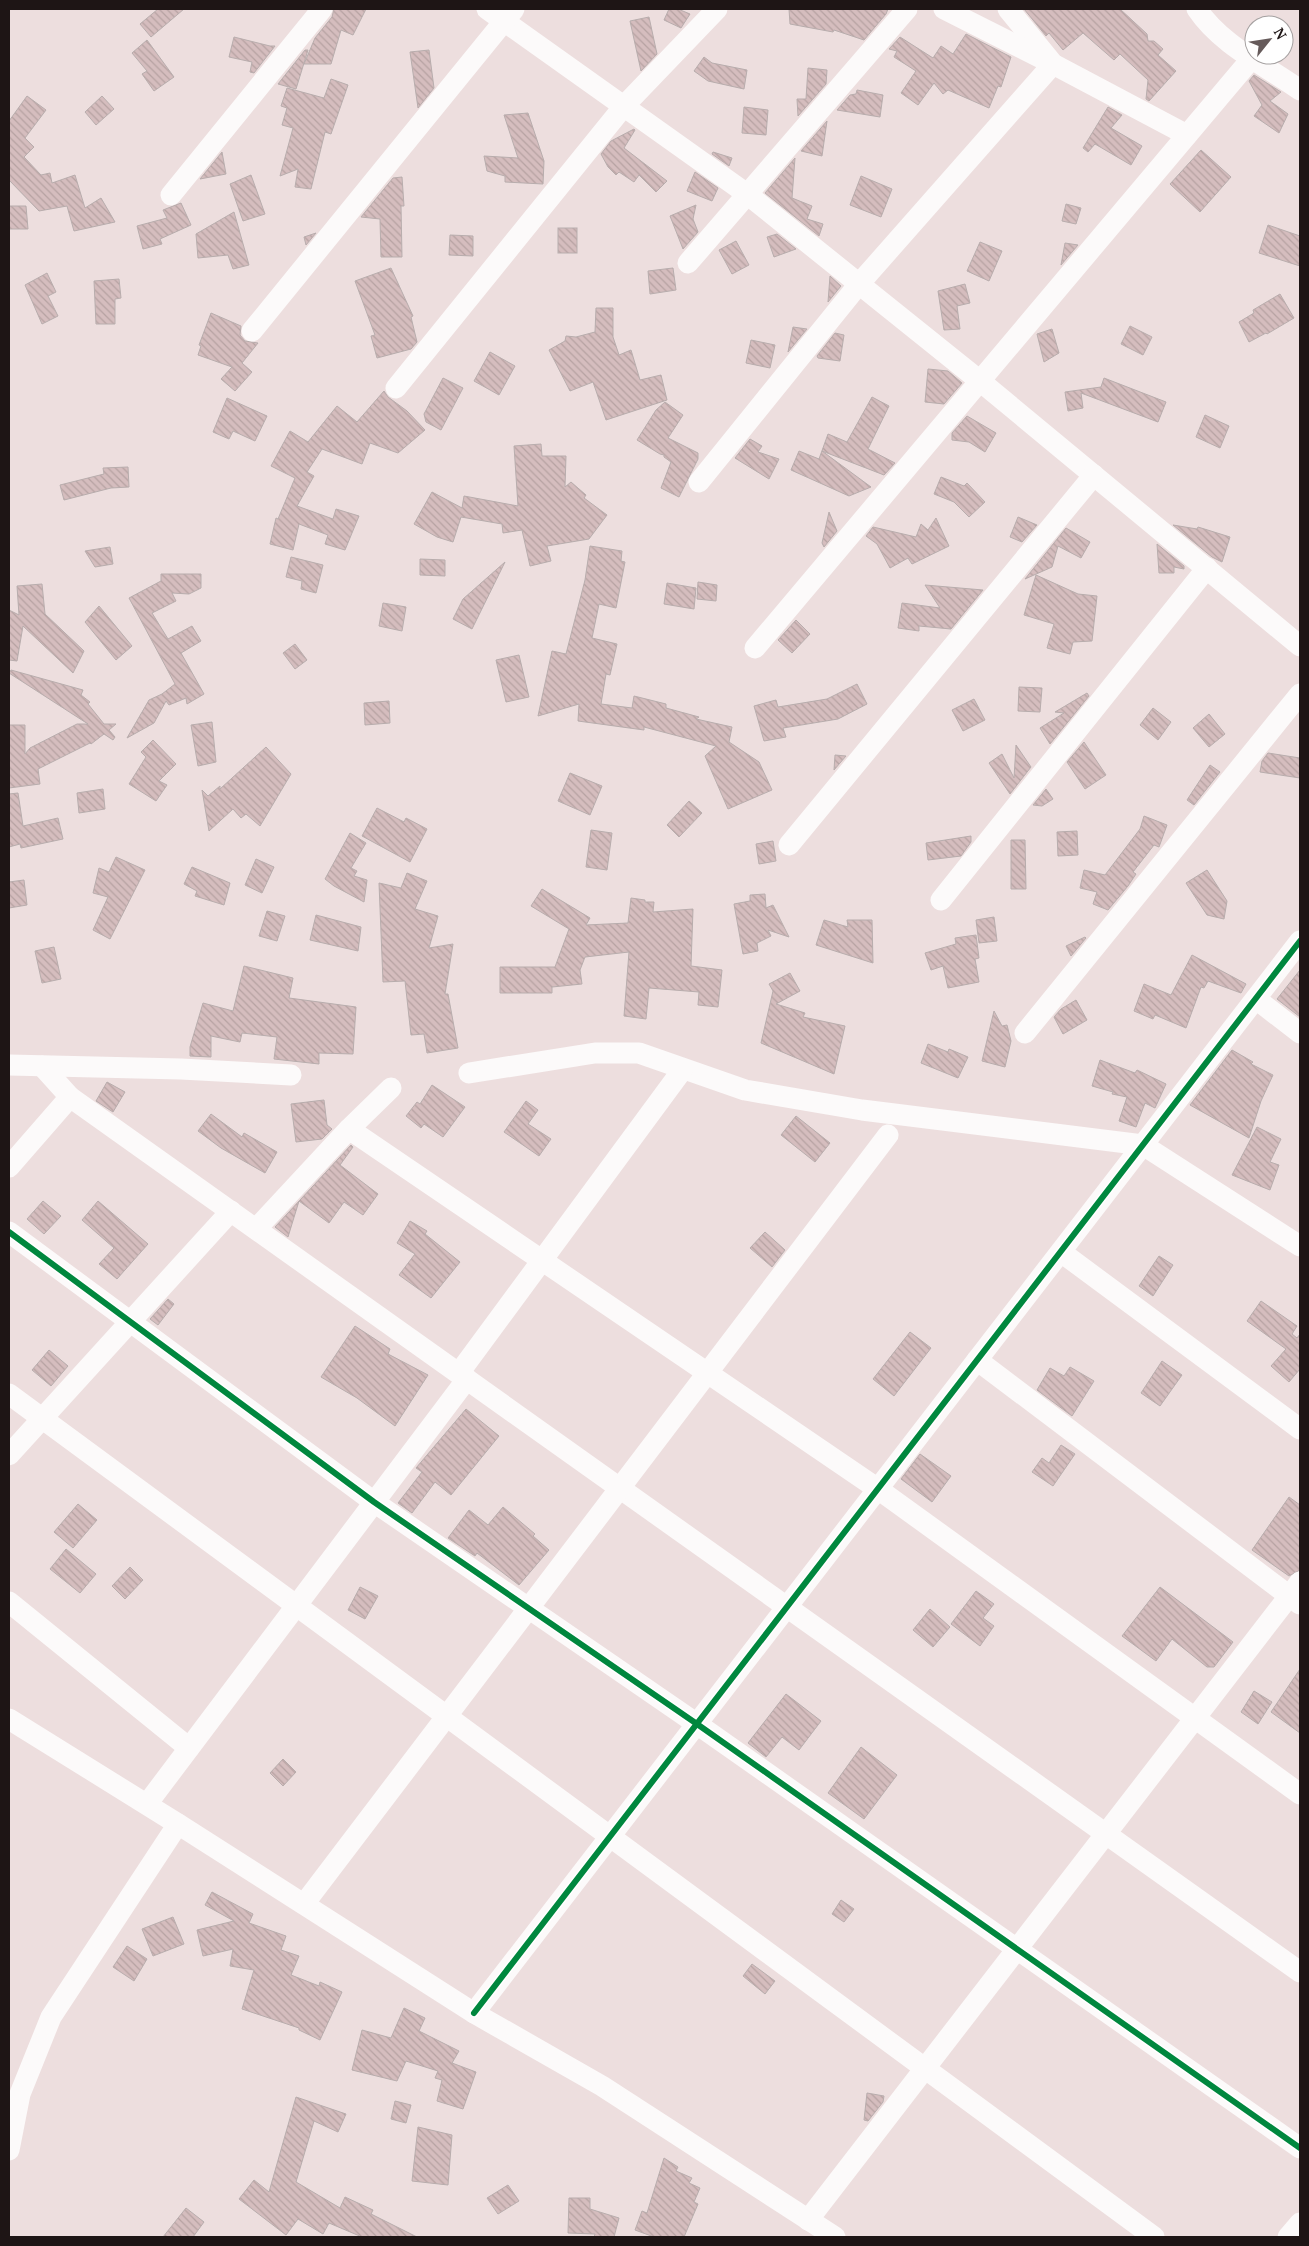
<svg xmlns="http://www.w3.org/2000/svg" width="1309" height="2246" font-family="'PT Serif',serif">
  <defs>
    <pattern id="building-back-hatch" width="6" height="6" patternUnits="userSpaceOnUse" patternTransform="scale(1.25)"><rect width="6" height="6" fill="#d5bdbe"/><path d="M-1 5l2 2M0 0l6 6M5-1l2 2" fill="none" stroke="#b6a2a2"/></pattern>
  </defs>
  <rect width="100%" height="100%" fill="#eddede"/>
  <g fill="url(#building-back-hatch)" stroke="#b8adad">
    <polygon points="158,9 184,9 151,37 140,24"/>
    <polygon points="334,9 366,9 353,35 341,30 331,64 304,64 315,38 332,17"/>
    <polygon points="669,9 678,9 690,14 681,28 664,20"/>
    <polygon points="789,9 888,9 886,14 864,40 834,30 833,32 790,24"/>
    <polygon points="1024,9 1120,9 1147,34 1148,41 1154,41 1163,49 1158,55 1176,71 1149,101 1146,99 1148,80 1120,54 1114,60 1083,33 1063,50 1049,33 1046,36"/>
    <polygon points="649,17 657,54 641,71 630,21"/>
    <polygon points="966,34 1011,57 1001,87 998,86 989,108 948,90 943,94 934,83 918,105 901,93 916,71 894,57 897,51 889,49 900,37 933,58 941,46 953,54"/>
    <polygon points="234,37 270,46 275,46 254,73 250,72 252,62 229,57"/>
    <polygon points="147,40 174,77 154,91 142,74 147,71 132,53"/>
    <polygon points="305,50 308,50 296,89 278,84"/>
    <polygon points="429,50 434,88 418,108 410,52"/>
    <polygon points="704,57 712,63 747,70 744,89 708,81 694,71"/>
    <polygon points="808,68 827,70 826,84 798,116 797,99 806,99"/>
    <polygon points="1254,75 1281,92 1270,101 1288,114 1279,133 1254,116 1262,105 1249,81"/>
    <polygon points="331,79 348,85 331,134 325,132 311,189 295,187 298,169 280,176 293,128 282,125 287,108 281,106 287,88 324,98"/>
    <polygon points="857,90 883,95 880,117 837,110 850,95 856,94"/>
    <polygon points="27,96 46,110 25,138 34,147 24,157 41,175 50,173 52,183 75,175 85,208 101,198 115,222 74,231 67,206 39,211 9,180 9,121"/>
    <polygon points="102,96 114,109 96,125 85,112"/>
    <polygon points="744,107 768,110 766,135 742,133"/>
    <polygon points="1108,107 1122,115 1111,128 1142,146 1131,165 1095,144 1088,152 1083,148"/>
    <polygon points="528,113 544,161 543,184 505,182 505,176 487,171 484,156 518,158 504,115"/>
    <polygon points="827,121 822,156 801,151"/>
    <polygon points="634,129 635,130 624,148 667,181 656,192 639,175 634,182 619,172 616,175 608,167 601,154 611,141"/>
    <polygon points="1201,150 1231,177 1200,212 1170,184"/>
    <polygon points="222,152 226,174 200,179"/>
    <polygon points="713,152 732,158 729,166 712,154"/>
    <polygon points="795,158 792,198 812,206 807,219 823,224 819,236 765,193"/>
    <polygon points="695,172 718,188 712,201 687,191"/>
    <polygon points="251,175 265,214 243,221 230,184"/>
    <polygon points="861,176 892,189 881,217 850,205"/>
    <polygon points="402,177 404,206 401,206 402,257 381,257 380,219 361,217 393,178"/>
    <polygon points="181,203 191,225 160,239 162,244 143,249 137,226 167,218 163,210"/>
    <polygon points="1066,204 1081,208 1076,224 1062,221"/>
    <polygon points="696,205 693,219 698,232 683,249 670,216"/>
    <polygon points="9,206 26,206 28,229 9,229"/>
    <polygon points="234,212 249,265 233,269 228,255 198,258 196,234"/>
    <polygon points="1268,225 1300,236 1300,266 1259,253"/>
    <rect x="558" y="228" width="19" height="25"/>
    <polygon points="316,233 306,245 304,237"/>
    <polygon points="777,234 796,249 774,257 767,237"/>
    <polygon points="450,235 473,236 473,256 449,255"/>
    <polygon points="736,241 749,265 732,274 719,250"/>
    <polygon points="980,242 1002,251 989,281 967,271"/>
    <polygon points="1065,243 1078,245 1061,265"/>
    <polygon points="391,268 413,316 411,317 417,342 411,349 377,358 371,336 375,335 355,281"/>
    <polygon points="673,268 676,290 650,294 648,271"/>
    <polygon points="47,273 56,292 48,296 58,316 42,324 25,285"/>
    <polygon points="830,276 841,286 828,302"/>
    <polygon points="119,279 121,298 115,299 115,324 96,324 94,281"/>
    <polygon points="965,284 970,303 957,306 960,329 944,330 938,291"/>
    <polygon points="1280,294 1294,318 1267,334 1266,333 1249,342 1239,322 1254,313 1253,310"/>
    <polygon points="596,308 613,308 613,337 619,355 631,350 640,380 661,375 667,400 606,420 593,382 570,391 549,350 565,341 566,336 576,337 595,332"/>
    <polygon points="211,313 241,326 240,335 245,341 258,343 242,363 252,372 235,391 221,379 232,367 198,355 201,346 199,345"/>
    <polygon points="1130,326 1152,337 1143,355 1121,344"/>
    <polygon points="793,327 807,329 788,352"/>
    <polygon points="1052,329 1059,353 1044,362 1037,334"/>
    <polygon points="835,333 844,335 840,361 818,358 817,356"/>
    <polygon points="751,340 775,345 770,368 746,363"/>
    <polygon points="490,352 515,366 499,395 474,381"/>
    <polygon points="928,369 948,371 962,383 944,404 925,402"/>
    <polygon points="443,378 463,388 441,430 426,422 424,414"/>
    <polygon points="1104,378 1166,402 1158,422 1081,393 1083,408 1068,411 1065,392 1101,387"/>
    <polygon points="384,391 388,397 407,411 425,430 398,453 370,443 362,464 322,449 307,472 314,476 297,506 333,519 336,509 359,516 345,550 325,544 328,535 299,524 293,550 270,544 276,518 278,519 295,478 271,466 290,431 308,442 337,406 357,422"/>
    <polygon points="872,397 889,406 868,449 895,463 884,475 822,451 871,487 849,496 791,470 799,451 819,459 828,434 847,442"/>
    <polygon points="227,398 267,416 255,441 233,431 229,439 213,432"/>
    <polygon points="665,402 683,415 668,438 698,453 698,459 679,497 661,488 671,462 664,457 664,455 660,454 637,440 656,410"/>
    <polygon points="1205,415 1229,426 1220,448 1196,437"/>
    <polygon points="967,416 996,433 985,452 969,442 952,440 952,433"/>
    <polygon points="750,439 762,446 758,452 779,459 769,479 735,458"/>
    <polygon points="541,444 542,456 566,456 565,487 571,482 586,495 584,498 607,515 589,539 547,546 551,561 530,566 522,530 503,533 502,524 461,517 453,542 437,537 414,524 432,492 462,508 464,496 518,506 514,446"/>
    <polygon points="128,467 129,487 111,488 64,500 60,485 104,474 103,468"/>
    <polygon points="941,477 964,486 967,483 985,502 969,517 954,502 934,494"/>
    <polygon points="829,512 837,531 824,547 822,543"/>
    <polygon points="1018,517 1037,525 1022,542 1010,537"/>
    <polygon points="936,518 949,546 912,564 908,558 890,568 877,544 866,536 873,527 916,537 921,524 928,530"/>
    <polygon points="1173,525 1197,529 1198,527 1230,537 1222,562 1212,557"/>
    <polygon points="1066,528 1090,542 1081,558 1058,546 1052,567 1025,579"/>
    <polygon points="1157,544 1184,566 1184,569 1174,567 1174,573 1159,573"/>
    <polygon points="590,546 622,551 621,561 625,562 616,608 599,604 592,638 617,644 610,675 606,674 601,704 632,708 634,696 666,704 666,708 699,717 696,719 732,727 729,742 759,762 772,790 728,809 705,756 716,746 644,727 644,730 578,721 579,704 538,716 552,651 566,654 585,580"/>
    <polygon points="110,547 113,564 95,567 85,551"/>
    <polygon points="291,557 323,565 316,593 301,589 302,581 286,577"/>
    <polygon points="420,559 445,560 445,576 420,575"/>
    <polygon points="505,562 472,629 453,619 463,599"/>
    <polygon points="161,574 201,574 201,588 189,594 172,593 176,601 152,613 168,639 192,626 201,641 181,653 204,694 187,704 186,698 169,705 166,701 154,723 127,738 149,700 162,694 175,684 129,598 161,581"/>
    <polygon points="1036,575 1078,594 1097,596 1092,641 1073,642 1070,654 1047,648 1054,624 1024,615"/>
    <polygon points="698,582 717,585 716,601 697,599"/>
    <polygon points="667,583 696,588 694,609 664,604"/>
    <polygon points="42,584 45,614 84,651 73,673 23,626 17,661 9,660 9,610 19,615 17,586"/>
    <polygon points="925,585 983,590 951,629 919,626 919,631 898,628 902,603 940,608"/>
    <polygon points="383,603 406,607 402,631 379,626"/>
    <polygon points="99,606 132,646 116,660 85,622"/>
    <polygon points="796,620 810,634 792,653 778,640"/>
    <polygon points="295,644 307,660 295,669 283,653"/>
    <polygon points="519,655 529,697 506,702 496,660"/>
    <polygon points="11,670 83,690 81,695 90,702 88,704 104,724 116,724 109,730 115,737 113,740 104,734 91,744 90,743 38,769 40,784 9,788 9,725 25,725 25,754 30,748 77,724 88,724 9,673"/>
    <polygon points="857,684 867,704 838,719 783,728 786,737 764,741 754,706 776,700 778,707 827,699"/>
    <polygon points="1019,687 1042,688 1040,712 1018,711"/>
    <polygon points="1087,693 1089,696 1050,744 1040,728 1064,713 1055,712"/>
    <polygon points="974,699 985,720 963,731 952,710"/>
    <polygon points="389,701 390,723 365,725 364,703"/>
    <polygon points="1153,708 1171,722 1158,740 1140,725"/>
    <polygon points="1209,714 1225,734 1209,747 1193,728"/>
    <polygon points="212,722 216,762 198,766 191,725"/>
    <polygon points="153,740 176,764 159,781 167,785 156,801 129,784 146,757 141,752"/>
    <polygon points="1084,742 1106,775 1085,789 1067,762"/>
    <polygon points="1016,745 1031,767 1010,794 989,763 1002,754 1014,778"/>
    <polygon points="266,747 291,774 260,826 246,814 241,818 233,809 209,831 202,790 208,796 220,786 220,789"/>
    <polygon points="1268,753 1300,758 1300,778 1260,772 1262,761"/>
    <polygon points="835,755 846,756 834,770"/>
    <polygon points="1210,765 1220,772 1194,805 1187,800"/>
    <polygon points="570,773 602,786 590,815 558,801"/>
    <polygon points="103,789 105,809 79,813 77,793"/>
    <polygon points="1046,789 1053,799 1042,806 1033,805"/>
    <polygon points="18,793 23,826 58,818 63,839 21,848 20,844 9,847 9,794"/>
    <polygon points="689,801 702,813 679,837 667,825"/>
    <polygon points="377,808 404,822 406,818 427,829 410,862 362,836"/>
    <polygon points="1144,816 1167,825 1159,847 1154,845 1133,872 1136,874 1128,886 1108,910 1093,904 1097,892 1080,888 1084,870 1105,875 1140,829"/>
    <polygon points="591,830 612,833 607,870 586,867"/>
    <polygon points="1077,831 1078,855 1058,856 1057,832"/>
    <polygon points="350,833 366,843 351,868 357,871 354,876 367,880 364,902 334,886 325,879"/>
    <polygon points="971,836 971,842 961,856 928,860 926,843"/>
    <polygon points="1011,840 1025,840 1026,889 1011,889"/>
    <polygon points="773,841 776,861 759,864 756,844"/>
    <polygon points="116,857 145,870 110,939 93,930 108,897 93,893 99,868 109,872"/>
    <polygon points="256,859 274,867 262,893 245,885"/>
    <polygon points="192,867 230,883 224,905 195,896 197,891 184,884"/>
    <polygon points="1207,870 1227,901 1224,919 1207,915 1186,883"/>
    <polygon points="407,873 427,881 415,909 438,916 429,948 453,944 445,994 448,994 458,1048 427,1053 424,1034 411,1035 405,981 383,982 379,883 401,888"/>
    <polygon points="24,880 27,905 9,908 9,882"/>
    <polygon points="542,889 590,918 586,925 628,923 631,898 645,900 645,902 654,902 653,912 693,909 691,966 722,970 718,1007 698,1005 699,992 649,988 646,1019 624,1016 629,952 585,957 580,970 582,984 552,987 552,993 500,993 500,967 555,967 569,929 531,906"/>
    <polygon points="765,894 766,908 773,905 789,937 768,930 771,936 757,943 758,951 743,954 734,904 750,901 750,895"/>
    <polygon points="267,911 285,916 277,941 259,936"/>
    <polygon points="316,915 361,927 358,951 310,940"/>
    <polygon points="994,917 997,941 979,943 976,920"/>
    <polygon points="824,920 848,927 847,920 872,920 873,963 816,945"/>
    <polygon points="976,935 979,958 975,959 979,982 948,988 943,966 931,970 925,953 956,944 955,938"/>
    <polygon points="1085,937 1086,938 1071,956 1066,946"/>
    <polygon points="54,947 61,979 42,983 35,951"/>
    <polygon points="1192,955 1246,984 1241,993 1208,981 1204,988 1201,987 1186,1028 1155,1015 1153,1019 1134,1011 1144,984 1171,995"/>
    <polygon points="244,966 293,978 289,998 356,1007 353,1054 319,1053 319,1064 274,1059 277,1037 242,1033 240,1042 211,1036 211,1057 190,1056 190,1047 203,1003 233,1011"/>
    <polygon points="1300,970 1300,1017 1277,999"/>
    <polygon points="790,973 800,991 776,1004 805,1013 803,1017 845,1026 834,1074 761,1043 773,991 769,984"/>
    <polygon points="1076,1000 1087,1020 1063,1034 1054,1017 1061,1009"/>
    <polygon points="994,1011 1002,1026 1007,1025 1011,1041 1005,1067 982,1061"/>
    <polygon points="928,1044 948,1052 949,1049 968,1057 958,1078 921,1063"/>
    <polygon points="1232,1050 1253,1062 1251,1064 1273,1075 1261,1101 1249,1138 1190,1105"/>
    <polygon points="1100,1060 1135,1073 1137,1070 1166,1084 1155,1108 1145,1103 1136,1127 1119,1121 1127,1097 1112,1094 1113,1092 1092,1086"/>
    <polygon points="107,1082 125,1092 113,1112 96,1101"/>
    <polygon points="432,1085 465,1107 443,1137 424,1124 421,1128 406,1116 417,1102 420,1104"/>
    <polygon points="324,1100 327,1125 332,1129 322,1139 296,1142 291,1104"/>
    <polygon points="526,1101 538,1110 528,1124 551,1139 539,1156 504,1132"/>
    <polygon points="211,1114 242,1137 244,1133 277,1152 265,1173 221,1148 198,1131"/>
    <polygon points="796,1116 830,1143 815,1162 781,1135"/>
    <polygon points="1257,1127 1281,1139 1270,1162 1279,1165 1270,1190 1232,1175"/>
    <polygon points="351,1145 353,1147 340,1165 378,1194 363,1215 344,1202 329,1223 299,1201 288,1237 275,1227"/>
    <polygon points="43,1201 61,1216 44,1234 27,1219"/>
    <polygon points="98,1201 148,1244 117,1279 99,1264 114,1248 82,1220"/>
    <polygon points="410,1221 427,1231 425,1234 460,1262 431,1298 399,1275 415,1254 397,1243"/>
    <polygon points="765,1232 785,1250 772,1267 750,1248"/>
    <polygon points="1159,1256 1173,1265 1153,1296 1139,1286"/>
    <polygon points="168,1299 174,1304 158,1325 150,1319"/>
    <polygon points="1261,1301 1297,1326 1292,1334 1297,1338 1300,1334 1300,1369 1289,1382 1271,1366 1286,1349 1247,1321"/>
    <polygon points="355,1326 390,1349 388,1354 428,1375 395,1426 357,1398 321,1377"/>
    <polygon points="910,1332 931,1348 894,1396 873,1379"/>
    <polygon points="49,1350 68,1366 51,1386 32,1370"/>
    <polygon points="1162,1361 1182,1375 1160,1406 1141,1393"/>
    <polygon points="1070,1367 1094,1381 1072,1416 1037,1390 1050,1368 1064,1376"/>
    <polygon points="466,1409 499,1436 451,1495 435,1482 412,1513 398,1503 422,1472 416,1468"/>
    <polygon points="1061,1445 1075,1454 1053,1486 1032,1472 1042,1458 1049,1463"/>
    <polygon points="920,1454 951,1476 932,1502 901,1479"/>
    <polygon points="1289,1497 1300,1505 1300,1570 1289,1576 1252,1550"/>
    <polygon points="78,1504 97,1520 73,1548 54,1532"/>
    <polygon points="503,1507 535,1534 533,1536 549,1550 519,1585 477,1553 475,1556 448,1538 469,1510 488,1525"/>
    <polygon points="66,1549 96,1574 80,1593 50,1569"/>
    <polygon points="130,1567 143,1580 125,1599 112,1586"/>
    <polygon points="360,1587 378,1596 365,1619 348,1610"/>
    <polygon points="1160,1587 1233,1642 1214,1667 1207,1667 1172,1639 1156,1661 1122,1636"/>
    <polygon points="976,1591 994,1604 983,1618 994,1626 980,1646 951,1624"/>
    <polygon points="930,1609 950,1627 933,1647 913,1630"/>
    <polygon points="1300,1669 1300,1733 1271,1712"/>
    <polygon points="1254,1691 1272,1702 1258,1724 1241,1712"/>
    <polygon points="786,1694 821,1721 799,1750 782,1737 766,1757 748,1743"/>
    <polygon points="861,1747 897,1775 864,1819 828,1793"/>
    <polygon points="283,1759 296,1772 283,1786 270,1773"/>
    <polygon points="212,1892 253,1914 249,1923 286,1936 281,1950 299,1956 291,1975 319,1986 320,1982 342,1992 320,2040 299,2030 299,2028 242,2009 254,1970 230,1966 233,1949 203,1956 197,1930 234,1921 205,1905"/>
    <polygon points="841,1900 854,1909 844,1922 832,1914"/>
    <polygon points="173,1917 184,1944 153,1956 142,1929"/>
    <polygon points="127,1946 147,1959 134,1981 113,1967"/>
    <polygon points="752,1964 775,1981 765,1994 743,1976"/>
    <polygon points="404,2008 425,2018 419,2031 459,2051 452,2063 476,2072 463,2109 437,2101 442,2080 435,2078 438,2071 406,2061 397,2081 352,2070 362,2030 391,2038"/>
    <polygon points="867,2093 884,2096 883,2102 868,2121 864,2120"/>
    <polygon points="296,2097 346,2114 338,2132 314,2121 296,2182 340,2208 345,2197 373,2210 371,2214 417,2237 362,2237 329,2223 323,2234 298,2219 286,2235 239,2199 254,2180 269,2192"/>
    <polygon points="395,2101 411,2105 406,2123 391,2119"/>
    <polygon points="418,2127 452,2135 448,2185 412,2181"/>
    <polygon points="664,2158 678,2167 676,2171 692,2178 689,2183 700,2188 694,2202 698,2204 684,2237 654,2237 635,2230 642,2211 647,2213"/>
    <polygon points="508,2185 519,2201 498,2214 487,2198"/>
    <polygon points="569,2198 590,2198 590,2209 619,2218 614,2237 594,2237 595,2234 568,2233"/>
    <polygon points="186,2208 204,2222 193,2237 163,2237"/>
  </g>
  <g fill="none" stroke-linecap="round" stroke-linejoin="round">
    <g stroke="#fcfafa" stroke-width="21">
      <polyline points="487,9 747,194 980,381 1300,646"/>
      <polyline points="1008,9 1053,64 1187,135"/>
      <path d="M1197 9C1221 45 1265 65 1300 90"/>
      <polyline points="171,195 322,9"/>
      <polyline points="688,263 907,9"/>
      <polyline points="252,331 514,9"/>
      <polyline points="396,388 624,106 717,9"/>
      <polyline points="699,482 859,284 1053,64 944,9"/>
      <polyline points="755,648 1252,58"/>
      <polyline points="789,845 1094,475"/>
      <polyline points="941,900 1207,568"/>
      <polyline points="1256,999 1300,1033"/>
      <polyline points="1025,1033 1300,694"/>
      <polyline points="9,1065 181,1069 291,1075"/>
      <polyline points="42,1066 70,1097 1300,1972"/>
      <polyline points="469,1073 595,1053 639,1053 745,1090 862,1110 1143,1145 1300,1246"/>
      <polyline points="391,1088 349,1129 878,1489 1300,1794"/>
      <polyline points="9,1167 70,1097"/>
      <polyline points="256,1229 349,1129"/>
      <polyline points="9,1232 374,1502 697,1724 1300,2148"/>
      <polyline points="1061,1252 1300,1429"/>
      <polyline points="977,1360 1300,1604"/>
      <polyline points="459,1373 683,1069"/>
      <polyline points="9,1394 1154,2237"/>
      <polyline points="9,1455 231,1211"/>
      <polyline points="9,1602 189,1748"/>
      <polyline points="9,1719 178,1824 474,2013 602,2086 835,2237"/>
      <polyline points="147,1804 467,1379"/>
      <polyline points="304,1904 888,1135"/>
      <polyline points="474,2013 1300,941"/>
      <polyline points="9,2150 20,2094 51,2017 178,1824"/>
      <polyline points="808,2220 1300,1582"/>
      <polyline points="1288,2237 1300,2223"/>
    </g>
    <g stroke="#fff" stroke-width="9">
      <g id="cycleway">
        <polyline points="9,1232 374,1502 697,1724 1300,2148"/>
        <polyline points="474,2013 1300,941"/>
      </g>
    </g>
    <use href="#cycleway" stroke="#00873e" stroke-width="6"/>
  </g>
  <rect width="1309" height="2246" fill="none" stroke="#1e1515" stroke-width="20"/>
  <g transform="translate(1269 40) rotate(60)"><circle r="24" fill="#ffffff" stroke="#a5a1a1"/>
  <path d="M0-4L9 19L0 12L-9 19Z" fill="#665b5b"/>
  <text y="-8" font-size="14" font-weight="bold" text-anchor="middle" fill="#1e1515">N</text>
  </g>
</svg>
